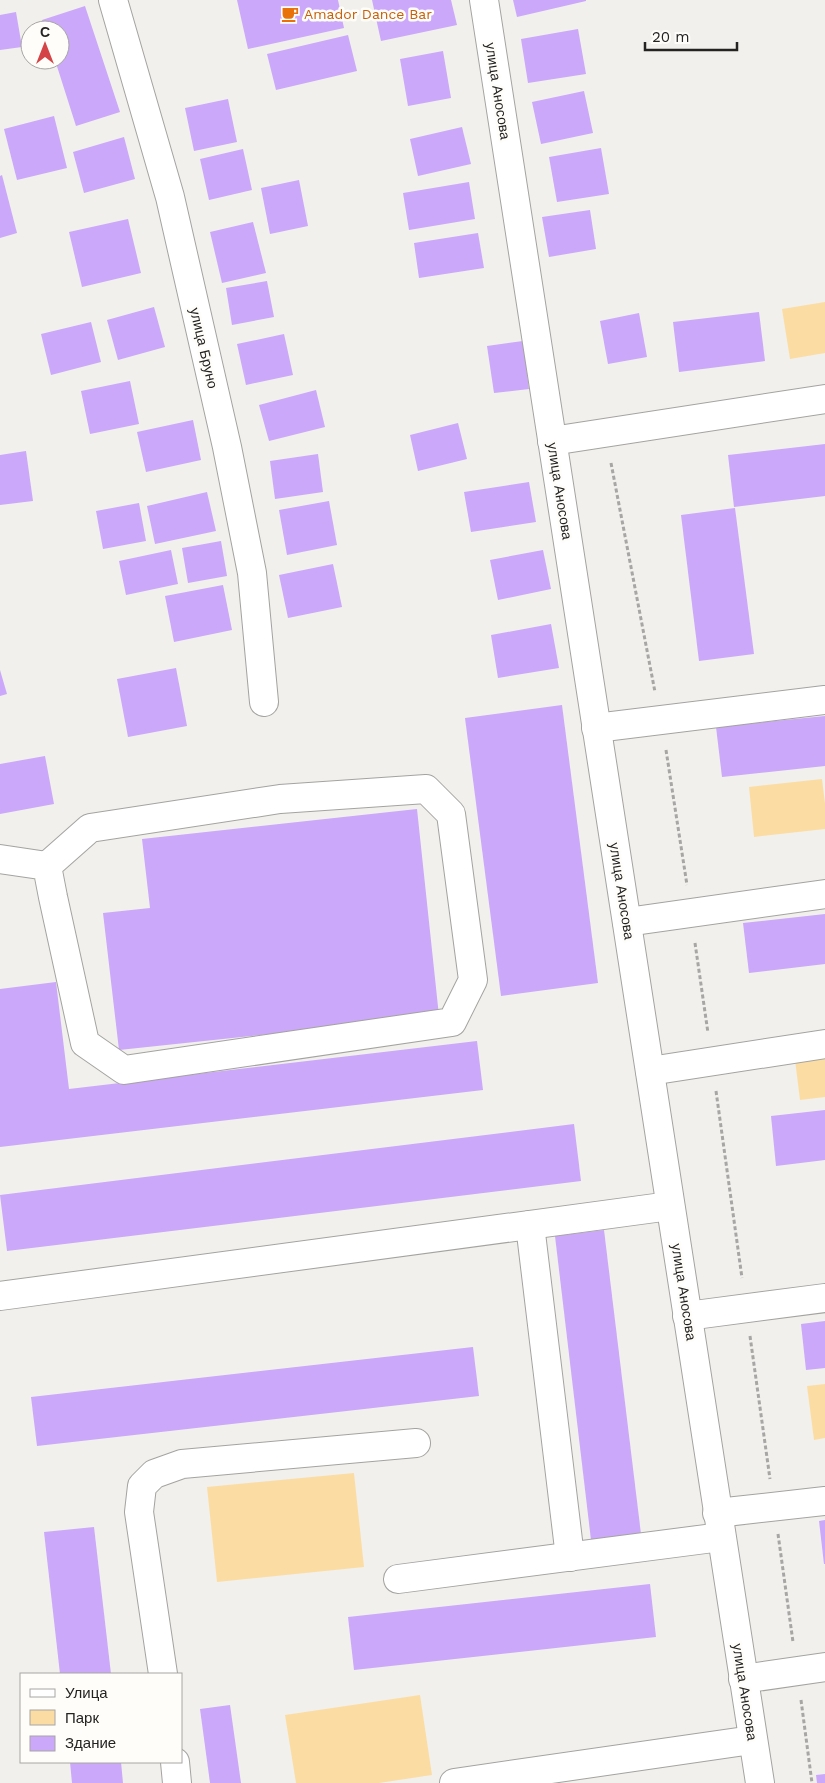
<svg xmlns="http://www.w3.org/2000/svg" width="825" height="1783" font-family="'Work Sans',sans-serif">
  <rect width="100%" height="100%" fill="#f1f0ed"/>
  <g fill="#fbdda3">
    <polygon points="825,302 825,353 790,359 782,309"/>
    <polygon points="822,779 825,803 825,829 754,837 749,787"/>
    <polygon points="825,1057 825,1097 800,1100 795,1060"/>
    <polygon points="825,1384 825,1438 814,1440 807,1386"/>
    <polygon points="354,1473 364,1567 217,1582 207,1487"/>
    <polygon points="420,1695 432,1775 379,1783 296,1783 285,1715"/>
  </g>
  <g fill="#cba8f9">
    <polygon points="237,0 338,0 344,28 248,49"/>
    <polygon points="372,0 451,0 457,25 381,41"/>
    <polygon points="513,0 586,0 586,1 517,17"/>
    <polygon points="85,6 120,112 76,126 55,60 60,60 60,30 45,30 42,20"/>
    <polygon points="16,12 22,47 0,50 0,15"/>
    <polygon points="578,29 586,74 528,83 521,39"/>
    <polygon points="348,35 357,71 276,90 267,54"/>
    <polygon points="443,51 451,98 408,106 400,59"/>
    <polygon points="584,91 593,133 541,144 532,102"/>
    <polygon points="228,99 237,142 194,151 185,108"/>
    <polygon points="54,116 67,168 17,180 4,129"/>
    <polygon points="462,127 471,164 418,176 410,139"/>
    <polygon points="124,137 135,179 84,193 73,152"/>
    <polygon points="601,148 609,194 557,202 549,157"/>
    <polygon points="243,149 252,190 209,200 200,159"/>
    <polygon points="2,175 17,233 0,238 0,176"/>
    <polygon points="299,180 308,226 270,234 261,188"/>
    <polygon points="469,182 475,219 409,230 403,193"/>
    <polygon points="590,210 596,249 549,257 542,217"/>
    <polygon points="128,219 141,273 82,287 69,232"/>
    <polygon points="253,222 266,273 222,283 210,232"/>
    <polygon points="478,233 484,268 419,278 414,243"/>
    <polygon points="267,281 274,317 232,325 226,288"/>
    <polygon points="154,307 165,347 118,360 107,320"/>
    <polygon points="759,312 765,361 679,372 673,322"/>
    <polygon points="639,313 647,357 608,364 600,321"/>
    <polygon points="91,322 101,362 51,375 41,334"/>
    <polygon points="284,334 293,375 246,385 237,344"/>
    <polygon points="523,341 529,389 494,393 487,346"/>
    <polygon points="130,381 139,424 90,434 81,391"/>
    <polygon points="316,390 325,427 269,441 259,405"/>
    <polygon points="193,420 201,460 146,472 137,432"/>
    <polygon points="458,423 467,459 418,471 410,435"/>
    <polygon points="825,444 825,496 734,507 728,455"/>
    <polygon points="26,451 33,501 0,505 0,455"/>
    <polygon points="318,454 323,492 275,499 270,461"/>
    <polygon points="529,482 536,522 471,532 464,492"/>
    <polygon points="207,492 216,531 155,544 147,506"/>
    <polygon points="329,501 337,545 287,555 279,510"/>
    <polygon points="139,503 146,541 103,549 96,511"/>
    <polygon points="735,508 754,654 699,661 681,515"/>
    <polygon points="221,541 227,576 188,583 182,548"/>
    <polygon points="171,550 178,584 126,595 119,561"/>
    <polygon points="543,550 551,589 498,600 490,560"/>
    <polygon points="333,564 342,607 288,618 279,575"/>
    <polygon points="223,585 232,630 174,642 165,596"/>
    <polygon points="551,624 559,668 498,678 491,635"/>
    <polygon points="176,668 187,726 128,737 117,679"/>
    <polygon points="0,670 7,694 0,696"/>
    <polygon points="562,705 598,983 501,996 465,718"/>
    <polygon points="825,716 825,766 722,777 716,727"/>
    <polygon points="45,756 54,804 0,814 0,764"/>
    <polygon points="417,809 439,1016 119,1050 103,913 150,908 142,839"/>
    <polygon points="825,914 825,964 749,973 743,923"/>
    <polygon points="56,982 69,1089 477,1041 483,1090 0,1147 0,989"/>
    <polygon points="825,1110 825,1160 776,1166 771,1116"/>
    <polygon points="574,1124 581,1181 7,1251 0,1195"/>
    <polygon points="604,1230 641,1534 591,1540 555,1236"/>
    <polygon points="825,1321 825,1368 806,1370 801,1324"/>
    <polygon points="473,1347 479,1396 37,1446 31,1397"/>
    <polygon points="825,1520 825,1564 824,1564 819,1521"/>
    <polygon points="94,1527 111,1674 60,1674 44,1532"/>
    <polygon points="650,1584 656,1637 354,1670 348,1617"/>
    <polygon points="230,1705 241,1783 210,1783 200,1709"/>
    <polygon points="70,1762 121,1762 123,1783 72,1783"/>
    <polygon points="825,1774 825,1783 817,1783 816,1775"/>
  </g>
  <g fill="none" stroke-linecap="round" stroke-linejoin="round">
    <g stroke="#a4a3a0" stroke-width="30">
      <g id="minor">
        <polyline points="113,0 170,197 227,447 252,573 264,702"/>
        <polyline points="484,0 760,1783"/>
        <polyline points="552,441 825,399"/>
        <polyline points="596,728 825,700"/>
        <polyline points="0,859 47,866 90,828 280,799 426,789 451,814 473,980 452,1022 124,1070 85,1043 53,897 47,866"/>
        <polyline points="627,922 825,894"/>
        <polyline points="650,1071 825,1044"/>
        <polyline points="530,1225 570,1557"/>
        <polyline points="0,1296 670,1206"/>
        <polyline points="687,1316 825,1298"/>
        <polyline points="717,1513 825,1501"/>
        <polyline points="398,1579 721,1537"/>
        <polyline points="163,1674 139,1512 142,1486 154,1474 182,1464 416,1443"/>
        <polyline points="743,1679 825,1667"/>
        <polyline points="175,1762 177,1783"/>
        <polyline points="454,1783 752,1740"/>
      </g>
    </g>
    <g stroke="#a7a6a4" stroke-width="3" stroke-dasharray="4 2.5" stroke-linecap="butt">
      <polyline points="611,463 655,692"/>
      <polyline points="666,750 687,885"/>
      <polyline points="695,943 708,1033"/>
      <polyline points="716,1091 742,1278"/>
      <polyline points="750,1336 770,1479"/>
      <polyline points="778,1534 793,1642"/>
      <polyline points="801,1700 812,1783"/>
    </g>
    <use href="#minor" stroke="#fff" stroke-width="28"/>
  </g>
  <defs>
    <g id="cafe-bare" transform="scale(1.35)"><path d="M-5.5-4.5H6V0H3Q3 3.5 0 3.5H-2.5Q-5.5 3.5-5.5 0ZM3-3.2v2h1.7v-2ZM-6 4.5H4V6H-6Z" fill="#e8710a" stroke="#fffdfa" stroke-width="2.5" paint-order="stroke"/></g>
  </defs>
  <g fill-rule="evenodd">
    <use href="#cafe-bare" x="290" y="14"/>
  </g>
  <g text-anchor="middle" stroke-width="5" stroke-linejoin="round" paint-order="stroke">
    <g font-size="14" fill="#c56008" stroke="#fffdfa" text-anchor="start">
      <text x="304" y="19">Amador Dance Bar</text>
    </g>
    <g font-size="14" fill="#242322" stroke="#fffdfa">
      <text transform="translate(498 91) rotate(81)" y="5">улица Аносова</text>
      <text transform="translate(204 348) rotate(77)" y="5">улица Бруно</text>
      <text transform="translate(560 491) rotate(81)" y="5">улица Аносова</text>
      <text transform="translate(622 891) rotate(81)" y="5">улица Аносова</text>
      <text transform="translate(684 1292) rotate(81)" y="5">улица Аносова</text>
      <text transform="translate(745 1692) rotate(81)" y="5">улица Аносова</text>
    </g>
  </g>
  <rect x="20" y="1673" width="162" height="90" fill="#fffdfa" stroke="#a7a6a4"/>
  <rect x="30" y="1689" width="25" height="8" fill="#ffffff" stroke="#a7a6a4"/>
  <text x="65" y="1698" font-size="15" fill="#242322">Улица</text>
  <rect x="30" y="1710" width="25" height="15" fill="#fbdda3" stroke="#a7a6a4"/>
  <text x="65" y="1723" font-size="15" fill="#242322">Парк</text>
  <rect x="30" y="1736" width="25" height="15" fill="#cba8f9" stroke="#a7a6a4"/>
  <text x="65" y="1748" font-size="15" fill="#242322">Здание</text>
  <g transform="translate(45 45)"><circle r="24" fill="#fffdfa" stroke="#a7a6a4"/>
  <path d="M0-4L9 19L0 12L-9 19Z" fill="#d44447"/>
  <text y="-8" font-size="14" font-weight="bold" text-anchor="middle" fill="#242322">С</text>
  </g>
  <path d="M645 42v8h92v-8" fill="none" stroke="#242322" stroke-width="2.5"/>
  <text x="652" y="42" font-size="15" fill="#242322" stroke="#fffdfa" stroke-width="4" paint-order="stroke">20 m</text>
</svg>
